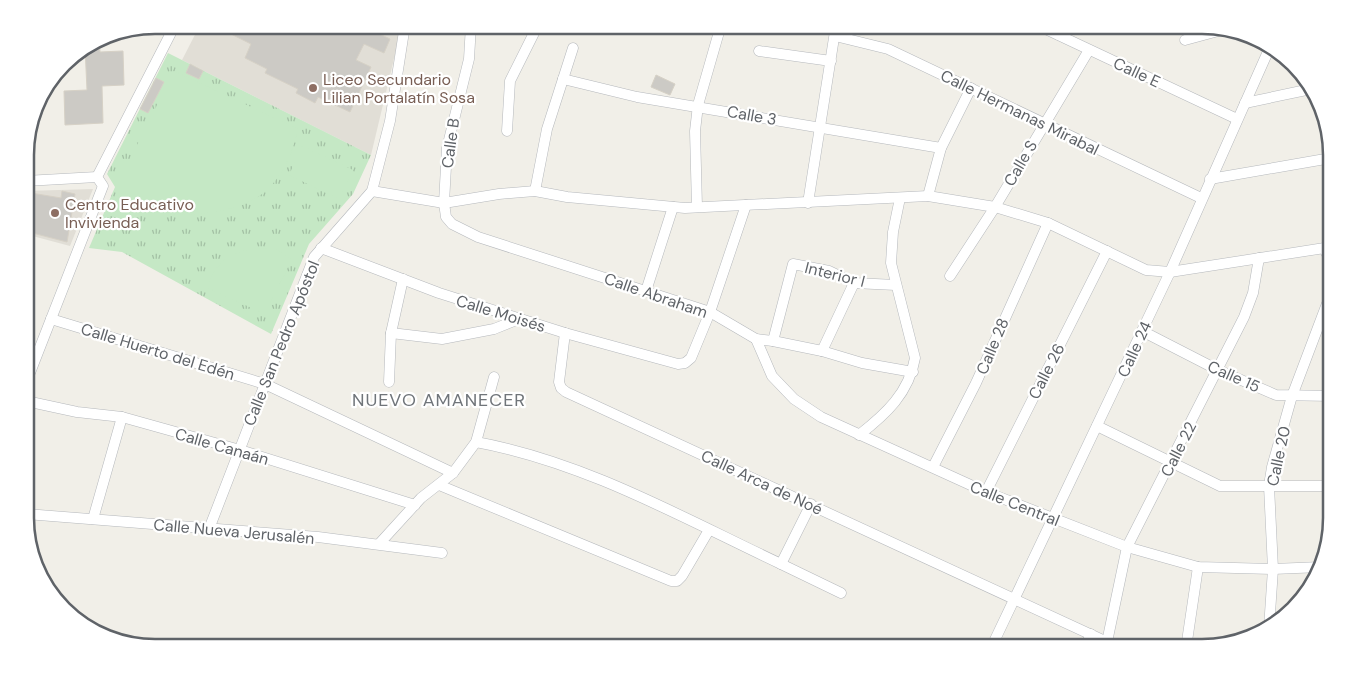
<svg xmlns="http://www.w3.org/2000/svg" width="1357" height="673" font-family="'DM Sans',sans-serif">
  <defs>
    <pattern id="grass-tufts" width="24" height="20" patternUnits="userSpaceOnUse" patternTransform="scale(1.25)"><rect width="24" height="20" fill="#c5e8c5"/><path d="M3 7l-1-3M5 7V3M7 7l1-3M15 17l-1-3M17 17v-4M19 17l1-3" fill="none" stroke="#a3c0a4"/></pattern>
  </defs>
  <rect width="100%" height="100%" fill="#f1efe8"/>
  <g fill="#e1ded6">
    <polygon points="200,25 402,25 371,155 182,60"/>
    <polygon points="93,189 70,246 25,234 25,191"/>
  </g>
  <polygon fill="url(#grass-tufts)" points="168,53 371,155 353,194 309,244 271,334 122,252 89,248 115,187 107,174"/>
  <g fill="#c5e8c5">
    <path d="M174 71 298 129C293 150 286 170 270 187 244 215 178 220 143 209 132 205 123 198 114 191Z"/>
    <polygon points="302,146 353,170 339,199 289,175"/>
    <path d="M255 248 275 249 292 259 265 314 208 288C214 262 230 253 255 248Z"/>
  </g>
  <g fill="#cccac5" stroke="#d6d1c6">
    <polygon points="236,25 361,25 390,39 384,53 364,44 356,60 371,67 350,112 318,97 315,103 296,93 298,89 265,73 267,69 245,58 251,44 231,34"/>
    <polygon points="99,39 100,52 123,51 124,85 102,86 103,123 65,125 64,91 87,90 85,47"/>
    <polygon points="190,64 203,71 199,79 186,73"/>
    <polygon points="656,75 675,84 670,95 651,87"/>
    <polygon points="156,78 164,82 148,113 140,109"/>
    <polygon points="30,130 33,130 34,165 25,165 25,146"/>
    <polygon points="62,191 75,194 67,242 25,231 25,192 61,198"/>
  </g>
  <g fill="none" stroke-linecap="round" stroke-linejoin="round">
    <g stroke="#b5b8bc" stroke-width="11">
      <g id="minor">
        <polyline points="471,25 469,59 447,148 444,203 446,217 452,224 478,237 710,312 756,339 773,341 822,351 862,363 913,372"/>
        <polyline points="1037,25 1237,119"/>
        <polyline points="1059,35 1068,25"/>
        <polyline points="835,36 888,49 1201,198"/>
        <polyline points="1185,40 1222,30"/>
        <polyline points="759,51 831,61"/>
        <polyline points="563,79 637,97 941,148"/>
        <polyline points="1245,103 1311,89"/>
        <polyline points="507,131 510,81 538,25"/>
        <polyline points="1210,179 1331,158"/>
        <polyline points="25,181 97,177"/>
        <polyline points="372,191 444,203 499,194 535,191 567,197 685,208 928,196 995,207 1048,223 1146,270 1170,272 1331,247"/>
        <polyline points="535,191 547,129 573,48"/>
        <polyline points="928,196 941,148 971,88"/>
        <polyline points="808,203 836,25"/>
        <polyline points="697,207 695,131 698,105 721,25"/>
        <polyline points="321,248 439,293 565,333 678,364 685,363 691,358 710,312 746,205"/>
        <polyline points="1324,248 1331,263"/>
        <polyline points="950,276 995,207 1089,50"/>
        <polyline points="646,291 673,207"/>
        <polyline points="51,319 265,384 453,473"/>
        <polyline points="1142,331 1218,370 1276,395 1332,396"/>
        <polyline points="391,333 442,339 494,329 519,319"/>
        <polyline points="565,333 559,382 561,388 566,392 1120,648"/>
        <polyline points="756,339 772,376 794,399 821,417 986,492 1127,547 1198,567 1273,569 1321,567"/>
        <polyline points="773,341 793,264 829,271 854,283 896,285"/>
        <polyline points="822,351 854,283"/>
        <polyline points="389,382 391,333 403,279"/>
        <polyline points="26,383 103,186 97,177 175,25"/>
        <polyline points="26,401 77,412 122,417 240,450 415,505"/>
        <polyline points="1097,426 1220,486 1332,486"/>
        <path d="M859 435C886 414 909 393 915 358L891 263 893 232 900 198"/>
        <path d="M476 442C585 462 683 518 781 564"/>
        <polyline points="933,467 976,383 1048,223"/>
        <polyline points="439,485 671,581 677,581 682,576 709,530"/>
        <polyline points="986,492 1107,251"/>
        <polyline points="811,504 781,564 841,593"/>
        <polyline points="26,514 318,537 442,553"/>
        <polyline points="93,519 122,417"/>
        <polyline points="209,529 314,257 372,191 390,121 405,25"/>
        <polyline points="379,544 421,498 453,473 476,442 494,377"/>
        <polyline points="1269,628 1273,569 1269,486 1272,467 1292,396 1331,293"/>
        <polyline points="1107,642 1127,547 1244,317 1253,293 1259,258"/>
        <polyline points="991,648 1170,272 1270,47"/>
        <polyline points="1085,648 1091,634"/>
        <polyline points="1186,648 1198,567"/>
      </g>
    </g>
    <use href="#minor" stroke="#fff" stroke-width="10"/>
  </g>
  <g fill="#8d6e63" stroke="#fff" stroke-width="2">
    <circle cx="313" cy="88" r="5"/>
    <circle cx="55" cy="213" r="5"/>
  </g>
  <g text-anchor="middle" stroke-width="4.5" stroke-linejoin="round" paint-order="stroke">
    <g font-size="16" fill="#5f6368" stroke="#fff">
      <text transform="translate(1137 72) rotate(25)" y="6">Calle E</text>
      <text transform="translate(1020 112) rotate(26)" y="6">Calle Hermanas Mirabal</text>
      <text transform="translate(752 115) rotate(10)" y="6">Calle 3</text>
      <text transform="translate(450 143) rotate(-82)" y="6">Calle B</text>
      <text transform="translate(1020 163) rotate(-60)" y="6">Calle S</text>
      <text transform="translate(835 274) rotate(14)" y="6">Interior I</text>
      <text transform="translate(656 295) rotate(19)" y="6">Calle Abraham</text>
      <text transform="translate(501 313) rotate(17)" y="6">Calle Moisés</text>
      <text transform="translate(281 343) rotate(-68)" y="6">Calle San Pedro Apóstol</text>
      <text transform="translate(992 346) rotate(-67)" y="6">Calle 28</text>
      <text transform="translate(1134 349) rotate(-65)" y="6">Calle 24</text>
      <text transform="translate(158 351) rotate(17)" y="6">Calle Huerto del Edén</text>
      <text transform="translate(1046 371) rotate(-63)" y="6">Calle 26</text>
      <text transform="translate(1234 376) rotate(24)" y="6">Calle 15</text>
      <text transform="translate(222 446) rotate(16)" y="6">Calle Canaán</text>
      <text transform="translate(1178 449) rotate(-63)" y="6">Calle 22</text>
      <text transform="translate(1278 456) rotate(-78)" y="6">Calle 20</text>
      <text transform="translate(762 482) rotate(25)" y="6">Calle Arca de Noé</text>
      <text transform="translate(1015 503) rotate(22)" y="6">Calle Central</text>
      <text transform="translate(234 531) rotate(5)" y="6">Calle Nueva Jerusalén</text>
    </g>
    <g font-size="16" fill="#785e54" stroke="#fff" text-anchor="start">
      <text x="323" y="85">Liceo Secundario<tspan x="323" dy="18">Lilian Portalatín Sosa</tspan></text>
      <text x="65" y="210">Centro Educativo<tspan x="65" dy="18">Invivienda</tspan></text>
    </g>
    <g font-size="18" letter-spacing="1" fill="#70757a" stroke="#fff">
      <text x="439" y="406">NUEVO AMANECER</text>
    </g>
  </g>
  <path d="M0 0H1357V673H0ZM155 34H1202A121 121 0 0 1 1323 155V518A121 121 0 0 1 1202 639H155A121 121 0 0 1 34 518V155A121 121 0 0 1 155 34Z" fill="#fff" fill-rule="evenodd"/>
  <path fill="none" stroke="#5f6368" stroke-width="2.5" d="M155 34H1202A121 121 0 0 1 1323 155V518A121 121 0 0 1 1202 639H155A121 121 0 0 1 34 518V155A121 121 0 0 1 155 34Z"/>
</svg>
